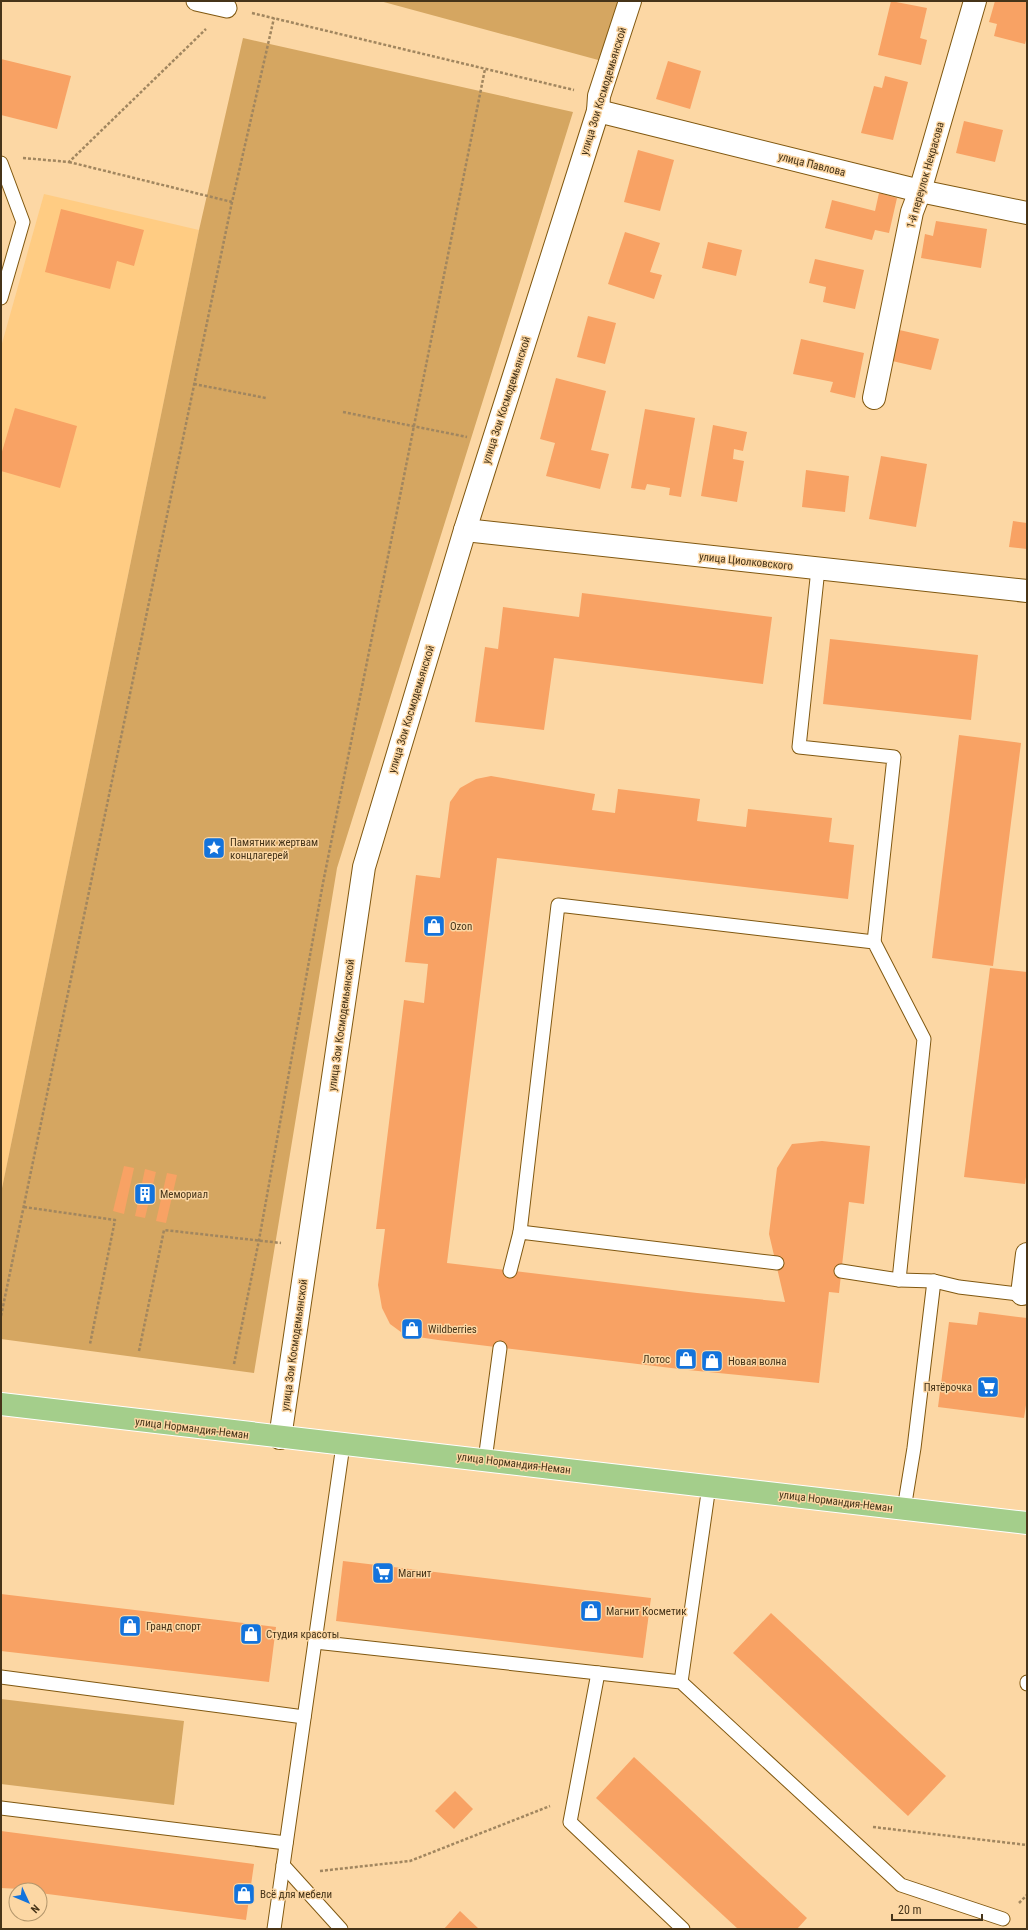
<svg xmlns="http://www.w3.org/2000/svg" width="1028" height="1930" font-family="'Roboto Condensed',sans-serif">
  <rect width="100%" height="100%" fill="#fcd7a4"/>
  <polygon fill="#ffcc83" points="44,194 199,230 1,1193 1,347"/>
  <g fill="#d5a661">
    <polygon points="380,1 620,1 602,61"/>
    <polygon points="243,38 573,112 337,868 254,1373 1,1339 1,1193 199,230"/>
    <polygon points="1,1699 184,1721 174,1805 1,1784"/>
  </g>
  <g fill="#f8a264">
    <polygon points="891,1 927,8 920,38 927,40 921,65 878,55"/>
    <polygon points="995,1 1027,1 1027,36 1025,44 994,36 997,24 989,22"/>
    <polygon points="1,59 71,76 57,129 1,115"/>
    <polygon points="668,61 701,71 690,109 656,99"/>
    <polygon points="885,76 908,82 893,140 861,133 874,86 882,88"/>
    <polygon points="964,121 1003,130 995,162 956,153"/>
    <polygon points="638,150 674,160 660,211 624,202"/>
    <polygon points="879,193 897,198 889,233 875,230 872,240 825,228 832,200 875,211"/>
    <polygon points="61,209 144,230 134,266 117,261 110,289 45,272"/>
    <polygon points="936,221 987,229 981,268 921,258 925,234 933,236"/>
    <polygon points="625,232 660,243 650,272 662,275 654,299 608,284"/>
    <polygon points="708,242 742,250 736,276 702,268"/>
    <polygon points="815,259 864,270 855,309 823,302 826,287 809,283"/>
    <polygon points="588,316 616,323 605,364 577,357"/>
    <polygon points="895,329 939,339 931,370 888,360"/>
    <polygon points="801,339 864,353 855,398 830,392 833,382 793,374"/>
    <polygon points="556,378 606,391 591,450 609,454 600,489 546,476 555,443 540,439"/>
    <polygon points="15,408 77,426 60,488 1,471 1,455"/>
    <polygon points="645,409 695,418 681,497 669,495 670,488 647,484 645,490 631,488"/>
    <polygon points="713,425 747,432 743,451 734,449 733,459 744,461 737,502 701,496"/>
    <polygon points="881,456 927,464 916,527 869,519"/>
    <polygon points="806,470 849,476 845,512 802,507"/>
    <polygon points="1013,521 1027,523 1027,549 1009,547"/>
    <polygon points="582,593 772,617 763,684 554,658 544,730 475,722 485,647 498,649 503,607 579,617"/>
    <polygon points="830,639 978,655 971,720 823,704"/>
    <polygon points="959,735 1021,743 993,966 932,958"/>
    <polygon points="491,776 595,794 592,810 615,813 618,789 700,799 697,821 746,827 748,809 832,818 829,842 854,845 848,899 497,858 447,1263 697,1293 785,1302 769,1234 777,1168 792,1144 822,1141 870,1146 864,1204 849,1202 839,1293 829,1292 819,1383 688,1370 438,1340 405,1335 390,1324 382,1308 378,1285 385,1229 376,1229 404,1000 424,1003 428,964 405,962 416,875 440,878 450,802 460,788 476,779"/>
    <polygon points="990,968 1027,972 1027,1170 1025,1184 964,1177"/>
    <polygon points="124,1166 134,1168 124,1214 113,1211"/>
    <polygon points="145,1169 156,1172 145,1218 135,1216"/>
    <polygon points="167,1173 177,1175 166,1223 156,1221"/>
    <polygon points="979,1312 1027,1318 1027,1405 1026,1405 1024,1418 938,1407 949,1322 977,1325"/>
    <polygon points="343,1561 651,1598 643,1658 336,1621"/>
    <polygon points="1,1594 276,1627 269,1682 1,1651"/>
    <polygon points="771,1613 946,1776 908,1816 733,1653"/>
    <polygon points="634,1757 807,1918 797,1929 738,1929 596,1798"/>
    <polygon points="455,1791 473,1809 454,1829 435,1811"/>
    <polygon points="1,1831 254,1864 246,1920 40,1893 40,1890 1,1888"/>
    <polygon points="460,1911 479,1929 444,1929"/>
  </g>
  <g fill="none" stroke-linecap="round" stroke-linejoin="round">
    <g stroke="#805810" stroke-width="15">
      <g id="service">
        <polyline points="1,163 23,222 1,298"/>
        <polyline points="818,569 799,747 894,757 874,942"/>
        <polyline points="520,1232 558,905 874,942 924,1039 899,1280"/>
        <polyline points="510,1271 520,1232 777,1263"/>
        <polyline points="841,1271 899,1280 934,1281"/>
        <polyline points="485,1460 500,1348"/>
        <polyline points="904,1509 914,1448 934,1281 959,1287 1027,1295"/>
        <polyline points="315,1642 681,1682 901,1885 1003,1919"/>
        <polyline points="598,1673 570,1822 683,1929"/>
        <polyline points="1,1677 304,1717"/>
        <polyline points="681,1682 709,1486"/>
        <polyline points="1027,1682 1027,1684"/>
        <polyline points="1,1808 286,1843"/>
        <polyline points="283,1865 341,1929"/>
        <polyline points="274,1929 343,1445"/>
      </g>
    </g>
    <g stroke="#805810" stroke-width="21">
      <polyline id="pedestrian" points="196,1 227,8"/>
    </g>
    <g stroke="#805810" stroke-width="24">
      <g id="minor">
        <polyline points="598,111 920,191 1027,213"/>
        <polyline points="874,398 912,212 920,191 975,1"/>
        <polyline points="465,530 1027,591"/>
        <polyline points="1022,1294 1027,1254"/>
        <polyline points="280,1438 364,867 465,530 598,111 599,96 630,1"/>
      </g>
    </g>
    <g stroke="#fff" stroke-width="24">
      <path id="primary" d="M1 1404C343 1446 685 1482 1027 1523"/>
    </g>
    <g stroke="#a1865f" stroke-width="2.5" stroke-dasharray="3 2" stroke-linecap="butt">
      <polyline points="252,13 574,90"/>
      <polyline points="23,158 69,162 206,29"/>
      <polyline points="69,162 232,202 274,18"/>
      <polyline points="194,384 266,398"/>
      <polyline points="343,412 467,437"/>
      <polyline points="24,1207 115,1220 90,1344"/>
      <polyline points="1,1316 232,202"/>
      <polyline points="139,1351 164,1230 281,1243"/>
      <polyline points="234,1364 259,1240 323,883 485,69"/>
      <polyline points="873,1827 1027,1845"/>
      <polyline points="320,1871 410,1861 550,1806"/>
      <polyline points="1019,1903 1027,1895"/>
    </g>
    <use href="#service" stroke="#fff" stroke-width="13"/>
    <use href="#pedestrian" stroke="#fff" stroke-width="19"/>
    <use href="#minor" stroke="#fff" stroke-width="22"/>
    <use href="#primary" stroke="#a4ce8b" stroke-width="22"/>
  </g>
  <defs>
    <g id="sight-square" transform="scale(1.15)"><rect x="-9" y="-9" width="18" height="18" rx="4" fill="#1373dc" stroke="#fcd7a4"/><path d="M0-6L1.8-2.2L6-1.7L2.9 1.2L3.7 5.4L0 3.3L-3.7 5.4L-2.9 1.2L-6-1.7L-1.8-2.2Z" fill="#fff"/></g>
    <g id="shop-square" transform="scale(1.15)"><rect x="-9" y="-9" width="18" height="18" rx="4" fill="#1373dc" stroke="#fcd7a4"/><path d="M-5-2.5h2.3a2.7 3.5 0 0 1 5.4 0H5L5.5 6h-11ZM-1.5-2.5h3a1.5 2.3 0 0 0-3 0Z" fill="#fff"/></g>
    <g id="building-square" transform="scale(1.15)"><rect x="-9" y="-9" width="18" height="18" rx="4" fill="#1373dc" stroke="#fcd7a4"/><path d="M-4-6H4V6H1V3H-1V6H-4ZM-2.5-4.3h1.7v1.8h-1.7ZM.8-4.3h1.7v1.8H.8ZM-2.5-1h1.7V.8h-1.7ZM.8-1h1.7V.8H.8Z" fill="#fff"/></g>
    <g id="supermarket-square" transform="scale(1.15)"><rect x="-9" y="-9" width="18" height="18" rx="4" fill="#1373dc" stroke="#fcd7a4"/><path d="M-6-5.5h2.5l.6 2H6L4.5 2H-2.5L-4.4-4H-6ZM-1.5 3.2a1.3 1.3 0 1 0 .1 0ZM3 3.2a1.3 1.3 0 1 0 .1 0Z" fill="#fff"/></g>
  </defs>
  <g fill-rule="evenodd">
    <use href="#sight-square" x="214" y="848"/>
    <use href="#shop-square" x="434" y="926"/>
    <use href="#building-square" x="145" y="1194"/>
    <use href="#shop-square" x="412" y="1329"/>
    <use href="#shop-square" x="686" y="1359"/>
    <use href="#shop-square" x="712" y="1361"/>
    <use href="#supermarket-square" x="988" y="1387"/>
    <use href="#supermarket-square" x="383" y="1573"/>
    <use href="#shop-square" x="591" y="1611"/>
    <use href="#shop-square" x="130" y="1626"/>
    <use href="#shop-square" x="251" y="1634"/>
    <use href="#shop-square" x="244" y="1894"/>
  </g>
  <g text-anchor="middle" stroke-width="3" stroke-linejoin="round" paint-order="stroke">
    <g font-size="11" fill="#463419" stroke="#fcd7a4">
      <text transform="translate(603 91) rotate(-73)" y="4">улица Зои Космодемьянской</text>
      <text transform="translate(812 164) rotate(14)" y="4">улица Павлова</text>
      <text transform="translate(925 175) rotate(-74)" y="4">1-й переулок Некрасова</text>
      <text transform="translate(506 400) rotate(-72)" y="4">улица Зои Космодемьянской</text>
      <text transform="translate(746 561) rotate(6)" y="4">улица Циолковского</text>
      <text transform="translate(411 709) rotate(-73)" y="4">улица Зои Космодемьянской</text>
      <text transform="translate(341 1025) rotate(-82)" y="4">улица Зои Космодемьянской</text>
      <text transform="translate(294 1345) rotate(-82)" y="4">улица Зои Космодемьянской</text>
      <text transform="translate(192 1428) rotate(7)" y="4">улица Нормандия-Неман</text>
      <text transform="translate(514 1463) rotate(7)" y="4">улица Нормандия-Неман</text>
      <text transform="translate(836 1501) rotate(7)" y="4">улица Нормандия-Неман</text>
    </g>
    <g font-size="11" fill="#463419" stroke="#fcd7a4" text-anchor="start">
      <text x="230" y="846">Памятник жертвам<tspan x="230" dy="13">концлагерей</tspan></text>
      <text x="450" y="930">Ozon</text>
      <text x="160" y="1198">Мемориал</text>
      <text x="428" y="1333">Wildberries</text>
      <text x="670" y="1363" text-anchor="end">Лотос</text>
      <text x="728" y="1365">Новая волна</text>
      <text x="972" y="1391" text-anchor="end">Пятёрочка</text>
      <text x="398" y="1577">Магнит</text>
      <text x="606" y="1615">Магнит Косметик</text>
      <text x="146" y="1630">Гранд спорт</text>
      <text x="266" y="1638">Студия красоты</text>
      <text x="260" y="1898">Всё для мебели</text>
    </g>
  </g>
  <rect width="1028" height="1930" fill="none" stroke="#463419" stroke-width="4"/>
  <g transform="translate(28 1902) rotate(134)"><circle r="19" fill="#fcd7a4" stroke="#b3966c"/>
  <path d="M0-3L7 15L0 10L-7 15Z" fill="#1373dc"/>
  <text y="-6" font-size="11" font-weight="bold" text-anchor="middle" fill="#463419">N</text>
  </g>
  <path d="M892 1914v6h90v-6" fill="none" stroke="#463419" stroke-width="2"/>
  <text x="898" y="1914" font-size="12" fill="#463419" stroke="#fcd7a4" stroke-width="3" paint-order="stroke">20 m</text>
</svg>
